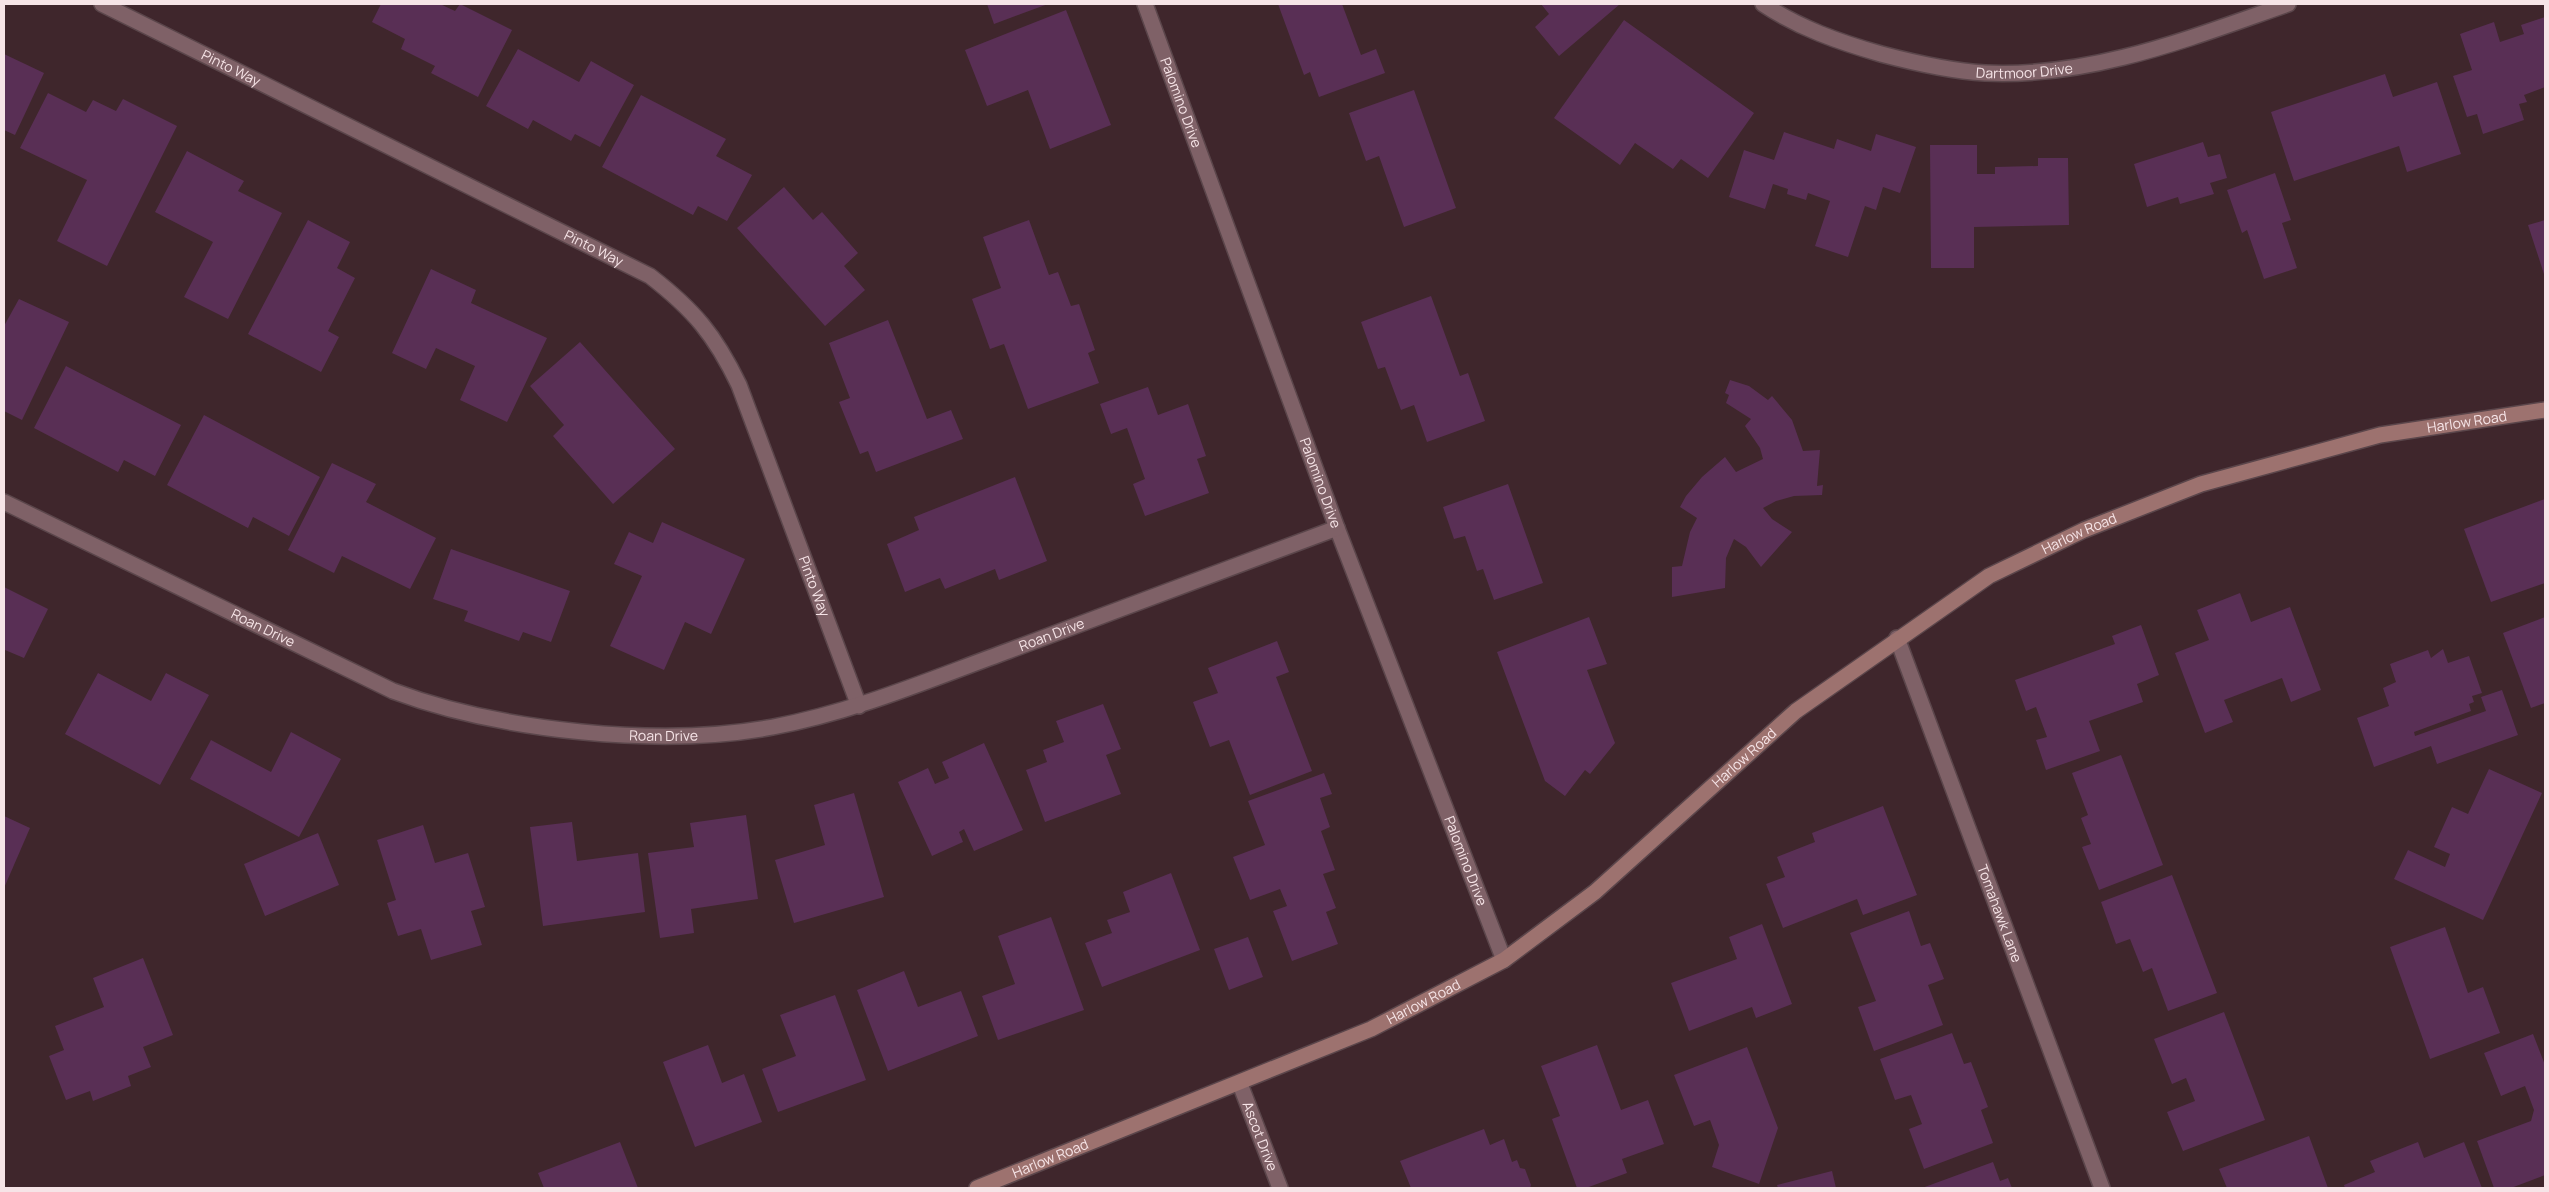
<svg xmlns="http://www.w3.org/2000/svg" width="2549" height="1192" font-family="Manrope,sans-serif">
  <rect width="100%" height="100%" fill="#3f262c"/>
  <g fill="#592f55">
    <polygon points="381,4 440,4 455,11 460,4 512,30 478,97 431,73 435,66 401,49 405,39 372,22"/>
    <polygon points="987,4 1048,4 994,24"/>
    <polygon points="1278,4 1342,4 1361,55 1376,49 1385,73 1319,97 1310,72 1304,75"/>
    <polygon points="1541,4 1620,4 1559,56 1535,27 1549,14"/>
    <polygon points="1066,10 1111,125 1050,149 1028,90 987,106 965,50"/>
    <polygon points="2545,17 2545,87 2524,95 2527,102 2519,104 2524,120 2483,134 2477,114 2467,117 2453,76 2472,70 2460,34 2494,22 2500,42 2524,34 2521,25"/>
    <polygon points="1624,20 1754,113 1708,178 1681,159 1673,169 1635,143 1620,165 1554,118"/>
    <polygon points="518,49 579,82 591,61 634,85 600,147 575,134 571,141 533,120 528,129 486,106"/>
    <polygon points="4,54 44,73 15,135 4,130"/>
    <polygon points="2385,74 2393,97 2437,82 2461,154 2407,172 2399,146 2294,181 2271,112"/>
    <polygon points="1414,90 1456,208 1404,227 1379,156 1366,161 1349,113"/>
    <polygon points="48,93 86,112 93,100 116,111 123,99 177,126 107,266 57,241 87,180 20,148"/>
    <polygon points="641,95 726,139 716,156 752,175 727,221 698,206 693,215 602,167"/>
    <polygon points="1784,132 1834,149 1837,139 1871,151 1876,134 1916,147 1900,193 1883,187 1876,210 1865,206 1848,257 1815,246 1830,201 1808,193 1806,200 1787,194 1788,189 1773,184 1765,209 1729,197 1744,150 1774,160"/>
    <polygon points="2203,142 2208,157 2220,154 2227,178 2210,183 2214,194 2180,204 2178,197 2147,207 2134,164"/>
    <polygon points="1930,145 1977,145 1977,174 1995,174 1995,167 2038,166 2038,158 2068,158 2069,225 1974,227 1974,268 1931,268"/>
    <polygon points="187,151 244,181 238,191 282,213 228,319 184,297 213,242 155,212"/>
    <polygon points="2275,173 2291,220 2282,223 2297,268 2264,279 2247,230 2242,233 2227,190"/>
    <polygon points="784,187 813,220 822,212 858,253 844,266 865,290 825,326 737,228"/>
    <polygon points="308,220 350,242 337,268 355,278 328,331 339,337 321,372 248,334"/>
    <polygon points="1029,220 1049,275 1058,272 1071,306 1079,304 1095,350 1088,353 1099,383 1028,409 1004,344 990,349 972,299 1001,288 983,237"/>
    <polygon points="2545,220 2545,277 2528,225"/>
    <polygon points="431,269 476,290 471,303 547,338 507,422 460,400 475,366 436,348 426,369 392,353"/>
    <polygon points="1431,296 1460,376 1468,373 1485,421 1427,442 1414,405 1401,410 1385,367 1378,369 1361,322"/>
    <polygon points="19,299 69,322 22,420 4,411 4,326"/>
    <polygon points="888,320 927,419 951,410 963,439 876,472 868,451 860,454 839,402 850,398 829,343"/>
    <polygon points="580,342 675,449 613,504 553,436 564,425 530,386"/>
    <polygon points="66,366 181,425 155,476 124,460 118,472 34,428"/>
    <polygon points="1730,380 1749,386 1768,400 1772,396 1792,420 1803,451 1820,450 1817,486 1823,485 1822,495 1794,496 1776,501 1763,508 1772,519 1792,532 1761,567 1746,547 1734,539 1726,558 1725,588 1672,597 1672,567 1682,566 1690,532 1697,518 1680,507 1686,496 1702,477 1725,457 1736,472 1763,459 1760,448 1745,426 1751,419 1726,403 1729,395 1725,393"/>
    <polygon points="1148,387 1158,415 1188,404 1206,456 1197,459 1209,493 1145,516 1133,484 1145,479 1127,428 1111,434 1100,404"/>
    <polygon points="204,415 320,477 289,536 253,517 248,528 167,485"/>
    <polygon points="332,463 376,484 366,502 436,538 410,589 342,556 334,573 288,550"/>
    <polygon points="1015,477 1047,561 999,580 995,569 945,589 940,578 905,592 887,544 919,530 914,517"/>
    <polygon points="1508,484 1543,583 1494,600 1483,569 1477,571 1465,536 1454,539 1443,507"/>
    <polygon points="2545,499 2545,583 2491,602 2464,529"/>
    <polygon points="662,522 745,559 711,634 685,622 664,670 610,646 642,576 614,564 629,532 653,543"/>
    <polygon points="451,549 570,591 551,642 523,632 519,641 464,621 468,611 433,599"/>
    <polygon points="4,587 48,609 24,658 5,650 4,653"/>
    <polygon points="2240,593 2251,622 2290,607 2321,690 2291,702 2282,678 2224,700 2233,722 2205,733 2175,653 2209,640 2197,610"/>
    <polygon points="1589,617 1607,664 1587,670 1615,743 1590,774 1585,770 1565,796 1545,781 1497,652"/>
    <polygon points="2545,617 2545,703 2531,708 2503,633"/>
    <polygon points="2141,625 2159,675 2137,684 2143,702 2089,721 2100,751 2046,770 2036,740 2047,737 2036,707 2026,711 2015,680 2115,644 2112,636"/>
    <polygon points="1277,641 1289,672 1276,677 1312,771 1250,795 1229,740 1210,747 1193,702 1218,693 1208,668"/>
    <polygon points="2443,649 2448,663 2469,656 2482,693 2472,696 2474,702 2469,704 2471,711 2414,732 2415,736 2486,711 2481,697 2502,690 2518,735 2437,764 2431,746 2374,767 2357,718 2389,706 2383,688 2396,682 2390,664 2428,650 2431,658"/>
    <polygon points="98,673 151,701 166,673 209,695 160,785 65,734"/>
    <polygon points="1103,704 1121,749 1106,755 1121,794 1045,822 1026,770 1047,762 1043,750 1064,742 1056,721"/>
    <polygon points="291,732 341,759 299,837 190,779 211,740 271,772"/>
    <polygon points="984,743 1023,830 974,851 964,829 959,832 963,842 932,856 898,782 928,768 935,784 949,778 942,762"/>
    <polygon points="2121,755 2163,865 2099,890 2082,847 2091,844 2081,818 2088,815 2072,773"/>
    <polygon points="2489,769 2542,793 2483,920 2394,879 2408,850 2445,867 2450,854 2434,847 2452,807 2468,814"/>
    <polygon points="1324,773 1332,794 1320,798 1330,827 1321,831 1335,870 1323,874 1336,908 1326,912 1338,944 1292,961 1273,911 1287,906 1280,889 1250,900 1233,857 1265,845 1248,801"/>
    <polygon points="854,793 884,897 794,923 775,860 825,845 814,805"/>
    <polygon points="1883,806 1917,895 1863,915 1857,899 1783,928 1766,884 1785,877 1777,857 1815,842 1812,833"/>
    <polygon points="746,815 758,899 691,909 694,933 660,938 648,853 694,847 690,823"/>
    <polygon points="4,816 30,828 4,888"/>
    <polygon points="572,822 577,861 638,853 645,912 543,926 530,827"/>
    <polygon points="423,825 435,863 468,853 485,907 471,911 482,945 431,960 421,929 398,936 387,903 396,900 377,840"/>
    <polygon points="318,833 339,885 265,916 244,864"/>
    <polygon points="1171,873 1200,950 1102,987 1085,943 1112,933 1107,920 1130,912 1123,892"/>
    <polygon points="2172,875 2217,993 2168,1011 2152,968 2143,972 2130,939 2116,944 2101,902"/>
    <polygon points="1909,911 1921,946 1930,943 1944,979 1928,985 1943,1025 1874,1051 1858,1007 1876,1001 1850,933"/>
    <polygon points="1051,917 1084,1010 998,1040 982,996 1015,984 998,936"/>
    <polygon points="1762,924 1792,1004 1756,1018 1752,1007 1689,1031 1671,983 1737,959 1729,937"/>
    <polygon points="2445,927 2468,993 2483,987 2500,1033 2430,1059 2390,947"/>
    <polygon points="1248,937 1263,977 1229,990 1214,949"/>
    <polygon points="143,958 173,1035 143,1047 151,1067 128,1076 131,1086 93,1101 90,1091 66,1100 49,1056 64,1050 55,1026 104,1007 93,978"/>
    <polygon points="904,971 918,1007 961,991 978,1036 888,1071 857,990"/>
    <polygon points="835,995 866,1080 778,1112 762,1069 796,1056 780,1015"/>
    <polygon points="2224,1012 2265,1120 2183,1151 2167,1112 2195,1101 2186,1078 2172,1084 2154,1039"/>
    <polygon points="1952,1033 1964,1064 1971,1062 1988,1107 1981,1110 1993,1143 1924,1169 1909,1129 1922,1124 1911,1095 1895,1100 1880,1059"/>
    <polygon points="2533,1034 2545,1065 2545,1175 2511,1188 2494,1188 2477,1141 2531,1121 2534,1110 2525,1086 2501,1096 2484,1053"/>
    <polygon points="708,1045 722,1083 744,1074 762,1122 695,1147 663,1062"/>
    <polygon points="1597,1045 1621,1110 1648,1100 1664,1144 1622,1159 1627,1173 1586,1188 1577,1188 1552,1119 1560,1116 1541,1066"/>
    <polygon points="1747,1047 1778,1128 1759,1184 1712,1167 1719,1145 1710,1120 1694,1126 1674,1075"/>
    <polygon points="1484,1129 1490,1145 1504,1139 1512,1162 1517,1160 1520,1168 1525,1169 1531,1185 1530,1188 1411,1188 1400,1161"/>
    <polygon points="2309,1136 2328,1188 2227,1188 2219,1169"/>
    <polygon points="620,1142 638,1188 544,1188 538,1173"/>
    <polygon points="2418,1142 2424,1158 2464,1142 2482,1188 2345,1188 2344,1185 2375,1172 2370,1161"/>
    <polygon points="1993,1162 2000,1181 2008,1178 2012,1188 1922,1188"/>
    <polygon points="1832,1171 1836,1188 1778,1188 1777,1185"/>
  </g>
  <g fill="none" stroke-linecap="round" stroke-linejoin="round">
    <g stroke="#5b464b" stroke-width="18">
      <g id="street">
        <path id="s1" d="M102 4 650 276C694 310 715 335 739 385L859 706"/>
        <path id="s2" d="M1145 4 1337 528 1504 960"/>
        <path id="s3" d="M1763 4C1799 28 1839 42 1881 54 1915 63 1949 71 1985 73 2091 78 2190 38 2288 4"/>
        <path id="s4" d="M4 502 393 691C500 731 661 748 773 727 854 712 931 679 1008 651 1117 610 1227 569 1337 528"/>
        <path id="s5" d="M1897 638 2102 1188"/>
        <path id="s6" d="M1240 1084 1280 1188"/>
      </g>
    </g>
    <g stroke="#5b464b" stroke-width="18">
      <g id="secondary">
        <path id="s7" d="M977 1188 1371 1029 1504 960 1595 892 1796 711 1989 576 2084 530 2201 484 2380 435 2545 410"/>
      </g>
    </g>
    <use href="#street" stroke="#7f6167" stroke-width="15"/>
    <use href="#secondary" stroke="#9d726f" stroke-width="15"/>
  </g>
  <g text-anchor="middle" stroke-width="4.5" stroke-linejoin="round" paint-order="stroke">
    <g font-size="14" fill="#f6e4e7" stroke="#3f262c">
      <text dy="5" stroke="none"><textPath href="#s1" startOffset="144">Pinto Way</textPath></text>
      <text dy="5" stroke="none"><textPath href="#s3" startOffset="274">Dartmoor Drive</textPath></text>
      <text dy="5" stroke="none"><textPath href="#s2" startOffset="105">Palomino Drive</textPath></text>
      <text dy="5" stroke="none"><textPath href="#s1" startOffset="549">Pinto Way</textPath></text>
      <text dy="5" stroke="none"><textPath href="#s7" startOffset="1699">Harlow Road</textPath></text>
      <text dy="5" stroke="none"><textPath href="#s2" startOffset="510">Palomino Drive</textPath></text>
      <text dy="5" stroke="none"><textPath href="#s7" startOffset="1294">Harlow Road</textPath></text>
      <text dy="5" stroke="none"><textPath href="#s1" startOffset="969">Pinto Way</textPath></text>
      <text dy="5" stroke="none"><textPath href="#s4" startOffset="288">Roan Drive</textPath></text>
      <text dy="5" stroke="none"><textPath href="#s4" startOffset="1112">Roan Drive</textPath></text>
      <text dy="5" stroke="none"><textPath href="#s4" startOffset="708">Roan Drive</textPath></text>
      <text dy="5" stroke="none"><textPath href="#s7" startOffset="889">Harlow Road</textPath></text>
      <text dy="5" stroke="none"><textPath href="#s2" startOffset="915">Palomino Drive</textPath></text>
      <text dy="5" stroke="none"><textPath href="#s5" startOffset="294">Tomahawk Lane</textPath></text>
      <text dy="5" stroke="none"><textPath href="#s7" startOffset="484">Harlow Road</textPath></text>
      <text dy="5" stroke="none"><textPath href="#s6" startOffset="56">Ascot Drive</textPath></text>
      <text dy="5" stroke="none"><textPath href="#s7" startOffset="79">Harlow Road</textPath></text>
    </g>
  </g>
  <rect width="2549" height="1192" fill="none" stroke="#f6e4e7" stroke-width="10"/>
</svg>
